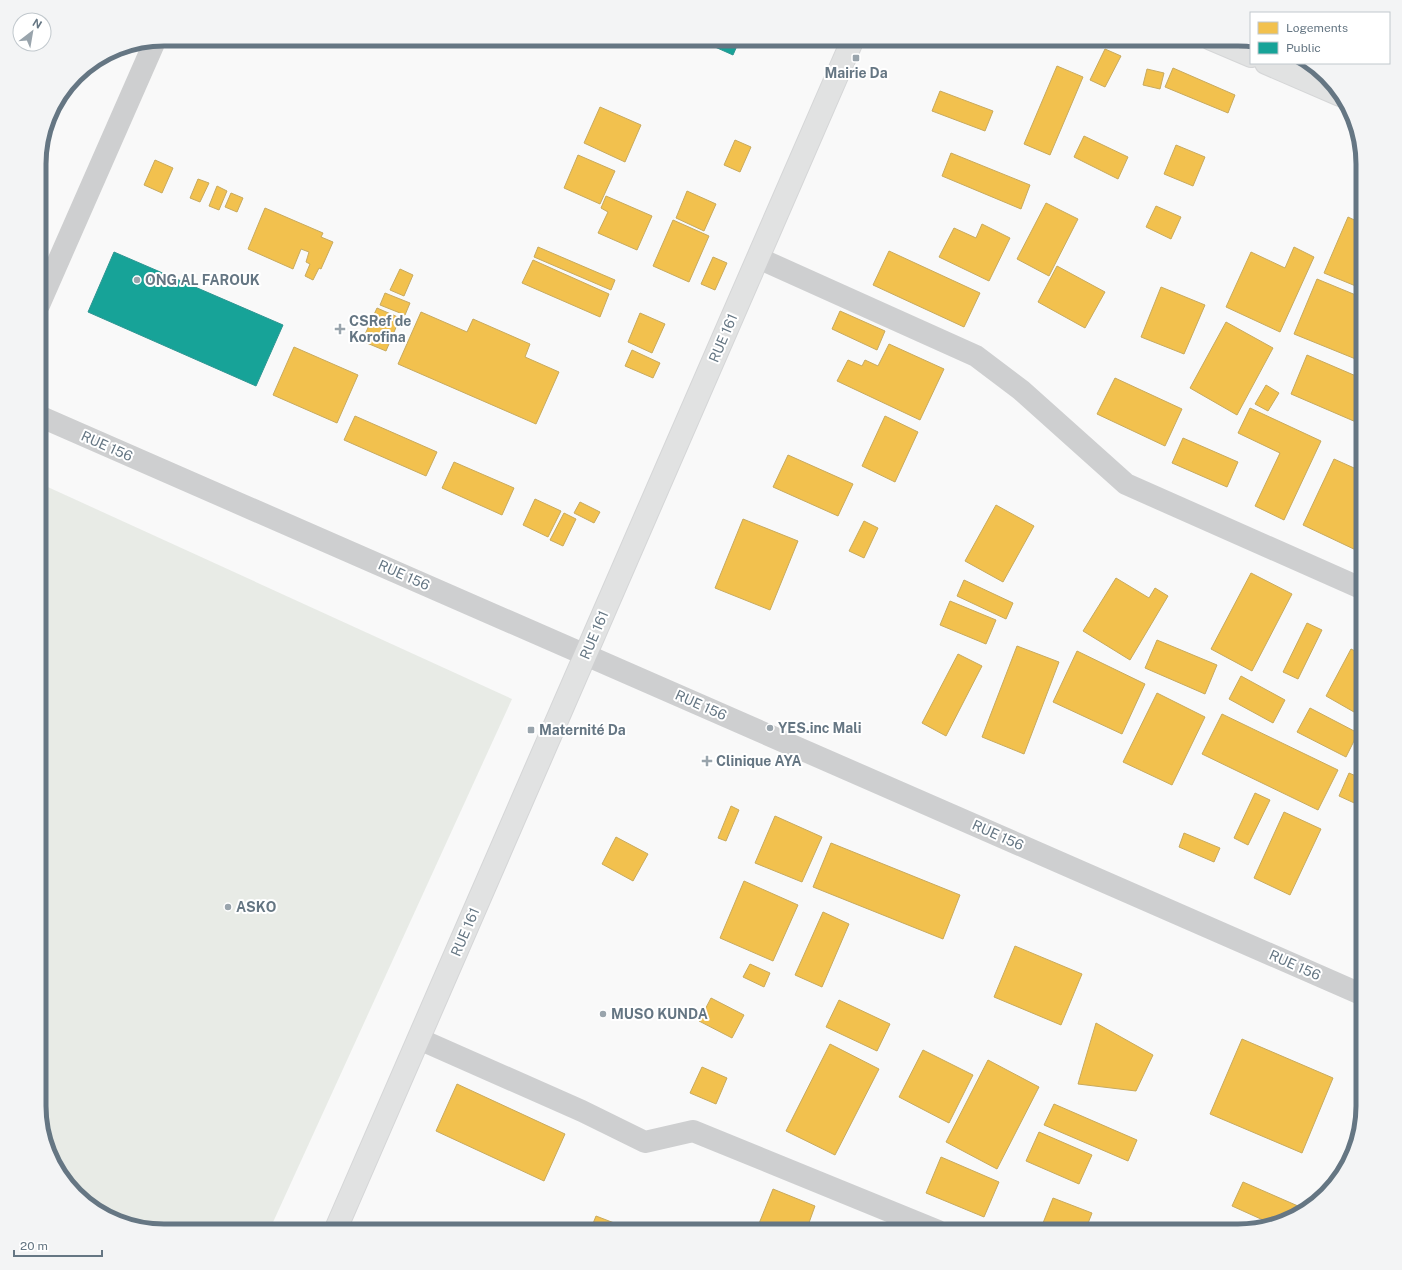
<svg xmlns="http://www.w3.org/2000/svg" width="1402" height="1270" font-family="'Public Sans',sans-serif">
  <rect width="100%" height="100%" fill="#f9f9f9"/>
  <polygon fill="#e8ebe6" points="39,483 512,699 269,1231 164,1231 116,1222 76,1195 52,1161 39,1114"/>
  <g fill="#f2c14e" stroke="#c8aa5e">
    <polygon points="1105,49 1121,56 1105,87 1090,80"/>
    <polygon points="1057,66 1083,77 1050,155 1024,144"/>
    <polygon points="1173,68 1235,95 1228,113 1165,87"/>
    <polygon points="1147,69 1164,73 1160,89 1143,85"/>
    <polygon points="940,91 993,111 985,131 932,111"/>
    <polygon points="600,107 641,125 625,162 584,143"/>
    <polygon points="1084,136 1128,157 1118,179 1074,157"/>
    <polygon points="735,140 751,147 740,172 724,165"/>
    <polygon points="1176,145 1205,157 1193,186 1164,174"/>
    <polygon points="951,153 1030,185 1021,209 942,176"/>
    <polygon points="578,155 615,171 600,204 564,188"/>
    <polygon points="155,160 173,168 162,193 144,185"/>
    <polygon points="198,179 209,183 200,202 190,198"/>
    <polygon points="217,186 227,191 219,210 209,206"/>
    <polygon points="687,191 716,204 704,231 676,218"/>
    <polygon points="231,193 243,198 237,212 225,207"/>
    <polygon points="606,196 652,216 637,250 598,233 608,212 601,208"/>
    <polygon points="1046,203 1078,219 1049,276 1017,259"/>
    <polygon points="1156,206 1181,217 1171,239 1146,227"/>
    <polygon points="265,208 323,233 321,237 333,242 321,269 319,268 313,280 305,276 310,264 306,262 309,252 301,249 293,269 248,249"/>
    <polygon points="1348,217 1363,224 1363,289 1324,273"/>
    <polygon points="673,220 709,236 689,282 653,266"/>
    <polygon points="982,224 1010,238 989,281 939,257 954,228 976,238"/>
    <polygon points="538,247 615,280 611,290 534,257"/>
    <polygon points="1294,247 1314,257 1280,332 1226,307 1251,252 1285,268"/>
    <polygon points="889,251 980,293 964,327 873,285"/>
    <polygon points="713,257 727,263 715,290 701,284"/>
    <polygon points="533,260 609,294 600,317 522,283"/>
    <polygon points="1057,266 1105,292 1085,328 1038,302"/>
    <polygon points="400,269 413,275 404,296 390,290"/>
    <polygon points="1317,279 1363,298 1363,362 1294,334"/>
    <polygon points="1161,287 1205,305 1184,354 1141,337"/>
    <polygon points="385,293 410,303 405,315 380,305"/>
    <polygon points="377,308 400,318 386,351 362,341"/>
    <polygon points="840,311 885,331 877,350 832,329"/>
    <polygon points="421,312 467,332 473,319 530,344 525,357 559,372 536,424 398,364"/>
    <polygon points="640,313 665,324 652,353 628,342"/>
    <polygon points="1226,322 1273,348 1237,415 1190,388"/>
    <polygon points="889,344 944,369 920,420 837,381 848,360 862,366 865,360 878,366"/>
    <polygon points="294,347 358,375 337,423 273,395"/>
    <polygon points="632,350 660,363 653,378 625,366"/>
    <polygon points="1307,355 1363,379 1363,425 1291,394"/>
    <polygon points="1115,378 1182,409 1165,446 1097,414"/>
    <polygon points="1266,385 1279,393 1268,411 1255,404"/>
    <polygon points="1250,408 1321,441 1284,520 1255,506 1280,453 1238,433"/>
    <polygon points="355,416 437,452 426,476 344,440"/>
    <polygon points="885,416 918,432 895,482 862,466"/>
    <polygon points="1183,438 1238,462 1227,487 1172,463"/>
    <polygon points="788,455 853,484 838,516 773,487"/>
    <polygon points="1334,459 1363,472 1363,541 1358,551 1303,525"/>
    <polygon points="454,462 514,488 502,515 442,488"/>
    <polygon points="535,499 561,511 548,537 523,525"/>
    <polygon points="580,502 600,512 594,523 574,513"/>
    <polygon points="996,505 1034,526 1003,582 965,561"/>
    <polygon points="564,513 576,519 563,546 550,540"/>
    <polygon points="743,519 798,541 770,610 715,588"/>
    <polygon points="864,521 878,528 864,558 849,551"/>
    <polygon points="1251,573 1292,594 1252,671 1211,649"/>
    <polygon points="1116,578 1149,598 1155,588 1168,596 1130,660 1083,631"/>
    <polygon points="964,580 1013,603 1006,619 957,596"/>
    <polygon points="950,601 996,620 986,644 940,625"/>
    <polygon points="1307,623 1322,630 1298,679 1283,672"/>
    <polygon points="1157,640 1217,665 1205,694 1145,668"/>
    <polygon points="1017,646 1059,662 1024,754 982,737"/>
    <polygon points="1351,649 1363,655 1363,696 1354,712 1326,696"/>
    <polygon points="1077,651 1145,684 1122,734 1053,702"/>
    <polygon points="958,654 982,666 946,736 922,723"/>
    <polygon points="1241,676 1285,700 1273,723 1229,699"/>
    <polygon points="1157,693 1205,717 1172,785 1123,762"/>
    <polygon points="1310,708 1358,733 1346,757 1297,732"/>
    <polygon points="1222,714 1338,770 1318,810 1202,754"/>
    <polygon points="1349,773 1363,779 1363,807 1339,796"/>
    <polygon points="1255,793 1270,800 1248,845 1234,838"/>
    <polygon points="731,806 739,810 726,841 718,838"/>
    <polygon points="1284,812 1321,829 1290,895 1254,878"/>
    <polygon points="775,816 822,837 802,882 755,863"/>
    <polygon points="1184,833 1220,848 1214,862 1179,847"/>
    <polygon points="616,837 648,854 633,881 602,864"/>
    <polygon points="831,843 960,895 943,939 813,887"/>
    <polygon points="744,881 798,905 773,961 720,938"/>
    <polygon points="823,912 849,924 822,987 795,975"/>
    <polygon points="1015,946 1082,974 1061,1025 994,997"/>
    <polygon points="750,964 770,973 764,987 743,977"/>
    <polygon points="711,998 744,1015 732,1038 699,1021"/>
    <polygon points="839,1000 890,1024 877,1051 826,1027"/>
    <polygon points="1096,1023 1153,1055 1136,1091 1078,1084"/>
    <polygon points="1242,1039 1333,1078 1302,1153 1210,1114"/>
    <polygon points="830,1044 879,1069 835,1155 786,1131"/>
    <polygon points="923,1050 973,1075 949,1123 899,1097"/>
    <polygon points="988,1060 1039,1087 997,1169 946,1142"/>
    <polygon points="702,1067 727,1078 716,1104 690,1093"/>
    <polygon points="457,1084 565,1134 544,1181 436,1131"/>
    <polygon points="1054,1104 1137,1140 1128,1161 1044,1125"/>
    <polygon points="1039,1132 1092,1155 1079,1184 1026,1161"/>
    <polygon points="941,1157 999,1182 984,1217 926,1193"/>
    <polygon points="1243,1182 1298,1206 1294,1216 1286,1221 1272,1224 1232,1206"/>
    <polygon points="773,1189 815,1206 806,1231 756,1231"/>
    <polygon points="1053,1198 1092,1213 1085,1231 1064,1231 1043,1223"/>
    <polygon points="596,1216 635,1231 590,1231"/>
  </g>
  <g fill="#17a398" stroke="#2e9692">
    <polygon points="697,39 740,39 733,55"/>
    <polygon points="114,252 283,325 256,386 88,312"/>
  </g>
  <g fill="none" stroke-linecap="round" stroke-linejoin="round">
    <g stroke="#d5d6d7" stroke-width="24">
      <g id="secondary">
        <polyline points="1211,39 1251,56"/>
        <polyline points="1266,63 1340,95"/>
        <polyline points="335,1231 853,39"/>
      </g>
    </g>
    <g stroke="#cecfd0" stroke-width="22">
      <polyline points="758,258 976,356 1021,390 1126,484 1363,589"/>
      <polyline points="39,305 155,41"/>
      <polyline points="39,416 1363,995"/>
      <polyline points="419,1039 582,1111 645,1142 693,1131 938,1231"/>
    </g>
    <use href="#secondary" stroke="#e1e2e2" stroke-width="22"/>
  </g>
  <g fill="#99a4ac" stroke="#fff" stroke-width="1.5">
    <rect x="852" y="54" width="8" height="8" rx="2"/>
    <circle cx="137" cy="280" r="4"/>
    <path d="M338 323h4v4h4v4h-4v4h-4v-4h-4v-4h4z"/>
    <circle cx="770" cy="728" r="4"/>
    <rect x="527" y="726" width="8" height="8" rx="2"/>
    <path d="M705 755h4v4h4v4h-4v4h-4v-4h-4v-4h4z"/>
    <circle cx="228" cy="907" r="4"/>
    <circle cx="603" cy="1014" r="4"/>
  </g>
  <g text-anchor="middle" stroke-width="4" stroke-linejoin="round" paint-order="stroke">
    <g font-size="14" font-weight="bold" fill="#657683" stroke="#fff" text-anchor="start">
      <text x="856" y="78" text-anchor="middle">Mairie Da</text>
      <text x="145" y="285">ONG AL FAROUK</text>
      <text x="349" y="326">CSRef de<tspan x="349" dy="16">Korofina</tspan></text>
      <text x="778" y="733">YES.inc Mali</text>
      <text x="539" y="735">Maternité Da</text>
      <text x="716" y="766">Clinique AYA</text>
      <text x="236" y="912">ASKO</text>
      <text x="611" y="1019">MUSO KUNDA</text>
    </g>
    <g font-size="14" fill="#657683" stroke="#fff">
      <text transform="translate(723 338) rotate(-67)" y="5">RUE 161</text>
      <text transform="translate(107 446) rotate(24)" y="5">RUE 156</text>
      <text transform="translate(404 575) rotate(24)" y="5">RUE 156</text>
      <text transform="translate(594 635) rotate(-67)" y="5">RUE 161</text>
      <text transform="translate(701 705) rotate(24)" y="5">RUE 156</text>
      <text transform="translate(998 835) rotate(24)" y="5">RUE 156</text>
      <text transform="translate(465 932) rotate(-67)" y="5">RUE 161</text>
      <text transform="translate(1295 965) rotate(24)" y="5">RUE 156</text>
    </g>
  </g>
  <path d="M0 0H1402V1270H0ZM164 46H1238A118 118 0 0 1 1356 164V1106A118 118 0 0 1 1238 1224H164A118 118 0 0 1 46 1106V164A118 118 0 0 1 164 46Z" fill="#f3f4f5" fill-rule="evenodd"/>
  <path fill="none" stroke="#657683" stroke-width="5" d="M164 46H1238A118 118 0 0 1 1356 164V1106A118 118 0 0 1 1238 1224H164A118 118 0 0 1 46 1106V164A118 118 0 0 1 164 46Z"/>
  <rect x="1250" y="12" width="140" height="52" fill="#ffffff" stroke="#c1c8cd"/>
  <rect x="1258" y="22" width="20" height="12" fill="#f2c14e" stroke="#c1c8cd"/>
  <text x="1286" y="32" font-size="12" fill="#657683">Logements</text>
  <rect x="1258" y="42" width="20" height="12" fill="#17a398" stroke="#c1c8cd"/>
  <text x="1286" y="52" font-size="12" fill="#657683">Public</text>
  <g transform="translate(32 32) rotate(31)"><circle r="19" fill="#ffffff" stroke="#c1c8cd"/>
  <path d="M0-3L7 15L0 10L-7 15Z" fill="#99a4ac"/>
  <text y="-6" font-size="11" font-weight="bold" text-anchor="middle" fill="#657683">N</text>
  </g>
  <path d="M14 1250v6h88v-6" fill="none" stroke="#657683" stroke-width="2"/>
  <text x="20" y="1250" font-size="12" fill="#657683" stroke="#ffffff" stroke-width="3" paint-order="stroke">20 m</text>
</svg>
